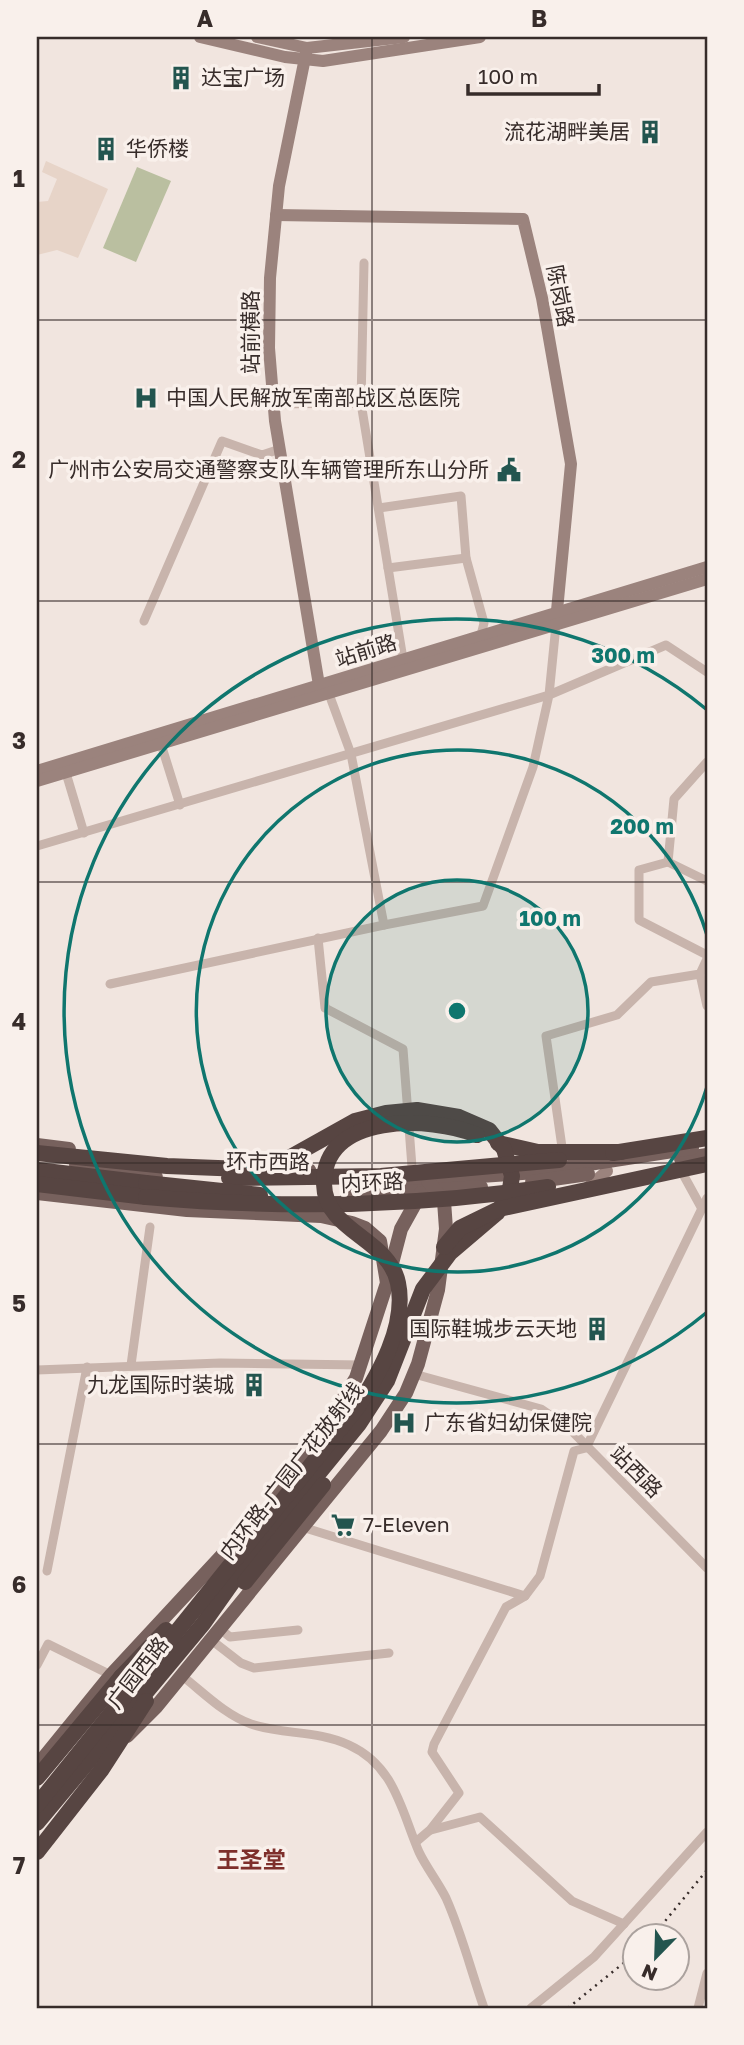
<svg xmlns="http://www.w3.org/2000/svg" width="744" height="2045" font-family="'Golos Text','Noto Sans SC',sans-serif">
  <rect width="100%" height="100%" fill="#f1e5df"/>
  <polygon fill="#babfa0" points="137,167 171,181 136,262 103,248"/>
  <polygon fill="#e7d4c8" points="46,161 108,189 78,258 57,250 37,255 37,202 48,201 57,179 42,172"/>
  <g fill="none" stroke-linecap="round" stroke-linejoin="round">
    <g stroke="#c8b4ac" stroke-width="9">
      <polyline points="364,263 361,403 403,659"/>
      <polyline points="273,404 361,403"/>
      <polyline points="379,508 461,496 466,558 484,623 480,639"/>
      <polyline points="388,568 466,558"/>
      <polyline points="144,621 222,441 262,455 280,449"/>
      <polyline points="161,744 180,805"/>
      <polyline points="707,762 674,799 668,862 707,881"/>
      <polyline points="66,773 84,833"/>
      <polyline points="37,846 549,695 556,625"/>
      <polyline points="668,862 639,870 639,920 707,955"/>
      <polyline points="384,925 483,906 533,767 549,695 666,645 707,672"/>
      <polyline points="318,938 325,1008 403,1049 412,1167"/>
      <polyline points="700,974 707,1006"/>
      <polyline points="110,984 384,925 351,754 329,694"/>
      <polyline points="563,1154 546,1036 617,1015 651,982 700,974 707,959"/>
      <polyline points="684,1176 701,1207"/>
      <polyline points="131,1365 150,1227"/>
      <polyline points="37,1370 220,1363 362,1365"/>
      <polyline points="414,1374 541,1409 569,1428 707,1568"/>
      <polyline points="302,1527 525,1596"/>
      <polyline points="47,1571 87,1367"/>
      <polyline points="219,1628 230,1637 298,1630"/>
      <polyline points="210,1639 241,1663 254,1668 389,1653"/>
      <polyline points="37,1665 48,1644 111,1675"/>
      <path d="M181 1675C203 1692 225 1715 251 1724 283 1735 317 1730 349 1745 395 1766 401 1810 419 1852 426 1867 438 1882 446 1898 462 1934 471 1971 484 2008"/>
      <polyline points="431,1830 480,1817 572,1901 624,1924"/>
      <polyline points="417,1841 430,1830 459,1793 432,1752 434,1744 506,1607 525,1596 540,1576 574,1451 586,1448 707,1198"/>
      <polyline points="531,2008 594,1957 707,1832"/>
      <polyline points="698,2008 707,1973"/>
    </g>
    <g stroke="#9b837d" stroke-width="12">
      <polyline points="200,37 285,57 323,61 480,37"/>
      <polyline points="257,37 307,48 404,37"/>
      <polyline points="307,48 279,186 270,278 269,348 275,421 319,685 324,689"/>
      <polyline points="276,215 523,219 542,298 571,464 556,621"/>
      <polyline points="37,771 707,567"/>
      <polyline points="37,781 707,579"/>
      <polyline points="585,1190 607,1171"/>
    </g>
    <g stroke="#77615d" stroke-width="14">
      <polyline points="37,1145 69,1149"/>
      <polyline points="681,1159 707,1155"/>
      <polyline points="76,1164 156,1177"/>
      <polyline points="263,1168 309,1170"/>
      <polyline points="393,1182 537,1172 692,1148"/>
      <polyline points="532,1182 588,1174"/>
      <polyline points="37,1193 187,1210 321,1216 352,1223 365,1228 380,1241 387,1283 356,1378 330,1420 282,1482 273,1508 240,1536 111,1675 37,1766"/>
      <polyline points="347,1196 481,1187"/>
      <polyline points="390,1271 401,1229 421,1193"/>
      <polyline points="127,1736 156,1707 381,1431 406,1393 418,1364 438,1290 446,1229 444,1201 428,1181"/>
    </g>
    <g stroke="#574542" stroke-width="16">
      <polyline points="37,1170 146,1183"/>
      <polyline points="37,1184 146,1197"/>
      <polyline points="37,1778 121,1677"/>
    </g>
    <g stroke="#372c2a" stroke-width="2.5" stroke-dasharray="2 5" stroke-linecap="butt">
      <polyline points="652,1937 707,1870"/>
      <polyline points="568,2008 636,1953"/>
    </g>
    <g stroke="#574542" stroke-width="16">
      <polyline points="498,1143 538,1152 621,1152"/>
      <polyline points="37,1153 167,1166 243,1169 287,1159 355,1121 386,1113 417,1110 459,1117 489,1130 504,1149 512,1176 509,1195 497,1213 450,1253 423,1289 387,1381 359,1424 251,1556 203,1624 37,1823"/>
      <polyline points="613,1153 707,1138"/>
      <polyline points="229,1178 381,1176 559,1160"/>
      <polyline points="146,1183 260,1195"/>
      <path d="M146 1197C281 1209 414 1207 548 1187"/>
      <polyline points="444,1247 460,1228 499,1209 707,1164"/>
      <polyline points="245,1582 323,1485"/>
      <polyline points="121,1677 166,1630"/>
      <path d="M37 1805 357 1408C379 1374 407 1325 398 1283 389 1238 325 1232 324 1184 323 1112 431 1116 477 1135"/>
      <polyline points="37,1852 102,1769 146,1701"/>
    </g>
  </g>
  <path fill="none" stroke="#372c2a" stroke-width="2" stroke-opacity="0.55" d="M372 37V2008M37 320H707M37 601H707M37 882H707M37 1163H707M37 1444H707M37 1725H707"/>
  <circle cx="457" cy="1011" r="131" fill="#0f766e" fill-opacity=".12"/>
  <g fill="none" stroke="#0f766e" stroke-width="3.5">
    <circle cx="457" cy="1011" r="131"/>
    <path d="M707 1087A261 261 0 1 1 707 935"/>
    <path d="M706 1313A392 392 0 1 1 706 709"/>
  </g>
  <defs>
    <g id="building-bare" transform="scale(1.89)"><path d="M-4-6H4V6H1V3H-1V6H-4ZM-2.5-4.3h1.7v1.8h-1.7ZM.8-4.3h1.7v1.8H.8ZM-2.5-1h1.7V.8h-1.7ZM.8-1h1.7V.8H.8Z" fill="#23554f" stroke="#f9f0eb" stroke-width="2.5" paint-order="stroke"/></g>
    <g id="hospital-bare" transform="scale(1.89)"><path d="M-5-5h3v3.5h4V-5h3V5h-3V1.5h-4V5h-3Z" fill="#23554f" stroke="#f9f0eb" stroke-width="2.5" paint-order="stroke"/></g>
    <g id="civic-bare" transform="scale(1.89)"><path d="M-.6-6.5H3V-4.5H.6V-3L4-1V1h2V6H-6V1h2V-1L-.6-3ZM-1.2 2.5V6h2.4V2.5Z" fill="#23554f" stroke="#f9f0eb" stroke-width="2.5" paint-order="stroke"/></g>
    <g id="supermarket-bare" transform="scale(1.89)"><path d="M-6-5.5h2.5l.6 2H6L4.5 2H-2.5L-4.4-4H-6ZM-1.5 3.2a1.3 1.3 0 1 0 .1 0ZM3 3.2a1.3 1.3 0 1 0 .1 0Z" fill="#23554f" stroke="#f9f0eb" stroke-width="2.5" paint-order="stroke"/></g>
  </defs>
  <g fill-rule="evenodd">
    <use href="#building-bare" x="181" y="78"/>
    <use href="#building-bare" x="650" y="132"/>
    <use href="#building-bare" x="106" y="149"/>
    <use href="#hospital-bare" x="146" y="398"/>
    <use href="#civic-bare" x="509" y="470"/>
    <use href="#building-bare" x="597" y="1329"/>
    <use href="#building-bare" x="254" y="1385"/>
    <use href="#hospital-bare" x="404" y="1423"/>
    <use href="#supermarket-bare" x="343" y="1525"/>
  </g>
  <g text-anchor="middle" stroke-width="7" stroke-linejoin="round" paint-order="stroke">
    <g font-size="21" fill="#372c2a" stroke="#f9f0eb" text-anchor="start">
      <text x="201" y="85">达宝广场</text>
      <text x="630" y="139" text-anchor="end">流花湖畔美居</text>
      <text x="126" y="156">华侨楼</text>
      <text x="166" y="405">中国人民解放军南部战区总医院</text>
      <text x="489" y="477" text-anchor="end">广州市公安局交通警察支队车辆管理所东山分所</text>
      <text x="577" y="1336" text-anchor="end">国际鞋城步云天地</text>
      <text x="234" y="1392" text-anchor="end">九龙国际时装城</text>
      <text x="424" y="1430">广东省妇幼保健院</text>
      <text x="363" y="1532">7-Eleven</text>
    </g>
    <g font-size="21" fill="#372c2a" stroke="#f9f0eb">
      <text transform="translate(560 296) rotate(79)" y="7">陈岗路</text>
      <text transform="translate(251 332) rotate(-90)" y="7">站前横路</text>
      <text transform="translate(366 651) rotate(-17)" y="7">站前路</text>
      <text transform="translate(268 1162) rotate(1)" y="7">环市西路</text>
      <text transform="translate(372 1183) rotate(-3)" y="7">内环路</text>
      <text transform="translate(292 1471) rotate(-52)" y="7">内环路-广园广花放射线</text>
      <text transform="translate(636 1472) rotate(45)" y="7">站西路</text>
      <text transform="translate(138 1673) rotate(-52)" y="7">广园西路</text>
    </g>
    <g font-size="23" font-weight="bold" fill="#7e2f2b" stroke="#f9f0eb">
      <text x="251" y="1868">王圣堂</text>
    </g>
  </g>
  <circle cx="457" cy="1011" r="10" fill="#0f766e" stroke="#f9f0eb" stroke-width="3.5"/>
  <g font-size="21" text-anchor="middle" font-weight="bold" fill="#0f766e" stroke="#f9f0eb" stroke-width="7" stroke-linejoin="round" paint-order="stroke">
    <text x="623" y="663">300 m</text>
    <text x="642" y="834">200 m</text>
    <text x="550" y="926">100 m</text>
  </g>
  <rect width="744" height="2045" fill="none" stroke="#f9f0eb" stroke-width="77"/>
  <g transform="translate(656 1957) rotate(203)"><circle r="33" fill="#f9f0eb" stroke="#aba29e" stroke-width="2"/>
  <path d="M0-5L12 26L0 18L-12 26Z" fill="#23554f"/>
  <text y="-10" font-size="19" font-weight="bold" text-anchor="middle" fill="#372c2a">N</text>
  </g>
  <path d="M468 84v10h131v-10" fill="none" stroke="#372c2a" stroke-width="3.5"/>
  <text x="478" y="84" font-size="21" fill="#372c2a" stroke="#f9f0eb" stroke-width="5" paint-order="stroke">100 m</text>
  <rect x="38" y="38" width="668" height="1969" fill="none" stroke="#372c2a" stroke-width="2.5"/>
  <g font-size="23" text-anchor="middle" font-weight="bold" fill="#372c2a">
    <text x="205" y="27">A</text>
    <text x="539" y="27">B</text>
    <text x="19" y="187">1</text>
    <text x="19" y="468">2</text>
    <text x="19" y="749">3</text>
    <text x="19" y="1030">4</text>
    <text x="19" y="1312">5</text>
    <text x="19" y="1593">6</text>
    <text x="19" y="1874">7</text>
  </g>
</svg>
